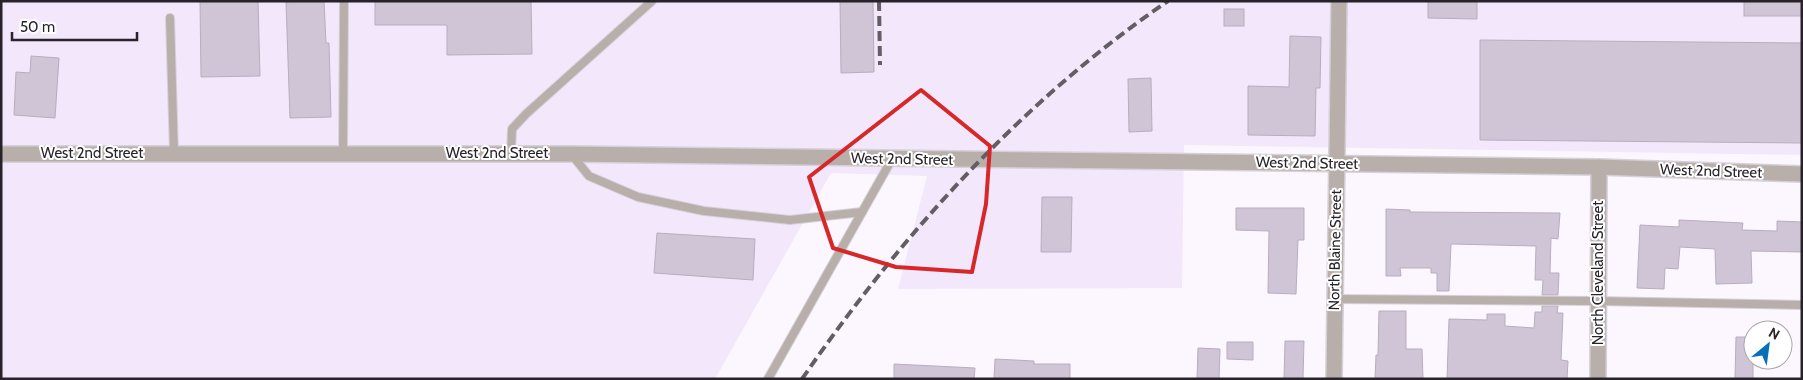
<svg xmlns="http://www.w3.org/2000/svg" width="1803" height="380" font-family="Cabin,sans-serif">
  <rect width="100%" height="100%" fill="#fcf7ff"/>
  <polygon fill="#f3e7fc" points="1,1 1802,1 1802,155 1184,145 1182,288 898,289 927,176 831,173 715,379 1,379"/>
  <g fill="#d0c5d7" stroke="#b8adbf">
    <polygon points="200,1 258,1 260,76 201,77"/>
    <polygon points="324,1 326,43 329,43 331,117 290,118 286,2"/>
    <polygon points="375,1 531,1 532,54 447,55 447,25 375,25"/>
    <polygon points="840,1 873,1 874,72 841,73"/>
    <polygon points="1428,1 1477,1 1477,19 1428,18"/>
    <rect x="1744" y="1" width="58" height="15"/>
    <rect x="1224" y="9" width="20" height="17"/>
    <polygon points="1290,36 1321,37 1320,88 1316,88 1315,136 1248,135 1248,86 1289,87"/>
    <polygon points="1480,40 1802,43 1802,143 1480,140"/>
    <polygon points="31,56 59,58 55,118 14,115 16,72 30,73"/>
    <polygon points="1151,78 1152,131 1129,132 1128,79"/>
    <polygon points="1042,197 1072,197 1071,252 1041,252"/>
    <polygon points="1236,208 1304,208 1304,240 1298,240 1296,294 1268,293 1269,231 1236,230"/>
    <polygon points="1386,209 1410,210 1410,212 1560,213 1558,239 1551,238 1550,273 1559,273 1558,295 1542,295 1543,280 1535,280 1536,246 1451,244 1449,291 1437,291 1437,273 1431,273 1431,268 1400,268 1401,276 1386,276"/>
    <polygon points="1679,220 1743,223 1742,230 1777,231 1777,221 1802,222 1802,252 1751,251 1752,283 1716,284 1715,249 1680,247 1678,269 1665,268 1664,289 1637,288 1640,225 1679,227"/>
    <polygon points="657,233 755,239 753,280 654,273"/>
    <polygon points="1542,306 1558,306 1557,313 1563,313 1561,360 1568,361 1567,379 1447,379 1449,319 1487,320 1487,314 1505,314 1505,326 1534,328 1535,312 1542,312"/>
    <polygon points="1379,311 1406,311 1406,349 1422,349 1423,379 1375,379 1376,355 1378,355"/>
    <polygon points="1736,337 1753,337 1753,379 1735,379"/>
    <polygon points="1285,341 1304,341 1303,379 1284,379"/>
    <polygon points="1227,342 1253,342 1253,360 1227,359"/>
    <polygon points="1198,348 1220,349 1219,379 1197,379"/>
    <polygon points="995,359 1034,361 1034,364 1070,364 1070,379 994,379"/>
    <polygon points="894,364 975,368 974,379 894,379"/>
  </g>
  <g fill="none" stroke-linecap="round" stroke-linejoin="round">
    <g stroke="#d6d1d9" stroke-width="10">
      <g id="service">
        <polyline points="170,18 174,153"/>
        <polyline points="343,153 344,1"/>
        <polyline points="511,153 512,129 526,114 652,1"/>
        <polyline points="572,155 589,176 638,197 704,211 790,220 862,212"/>
        <polyline points="1334,299 1597,301 1802,305"/>
        <polyline points="768,379 892,159"/>
      </g>
    </g>
    <g stroke="#d6d1d9" stroke-width="18">
      <polyline id="minor" points="1598,379 1599,167"/>
    </g>
    <g stroke="#d6d1d9" stroke-width="18">
      <g id="tertiary">
        <polyline points="1,154 571,154 1599,167 1802,174"/>
        <polyline points="1334,379 1339,1"/>
      </g>
    </g>
    <use href="#service" stroke="#b8afaa" stroke-width="8"/>
    <use href="#minor" stroke="#b8afaa" stroke-width="15"/>
    <use href="#tertiary" stroke="#b8afaa" stroke-width="15"/>
    <g stroke="#635e65" stroke-width="4" stroke-dasharray="10 5" stroke-linecap="butt">
      <polyline points="879,1 880,65"/>
      <path d="M802 379C902 234 1022 101 1168 1"/>
    </g>
  </g>
  <path fill="none" stroke="#d62828" stroke-width="4" stroke-linejoin="round" d="M921 90 990 146 986 204 972 272 896 267 833 248 809 177Z"/>
  <g text-anchor="middle" stroke-width="4" stroke-linejoin="round" paint-order="stroke">
    <g font-size="15" fill="#28232a" stroke="#fff">
      <text x="92" y="158">West 2nd Street</text>
      <text x="497" y="158">West 2nd Street</text>
      <text transform="translate(902 159) rotate(1)" y="5">West 2nd Street</text>
      <text transform="translate(1307 163) rotate(1)" y="5">West 2nd Street</text>
      <text transform="translate(1711 171) rotate(2)" y="5">West 2nd Street</text>
      <text transform="translate(1335 250) rotate(-89)" y="5">North Blaine Street</text>
      <text transform="translate(1598 273) rotate(-90)" y="5">North Cleveland Street</text>
    </g>
  </g>
  <rect width="1803" height="380" fill="none" stroke="#28232a" stroke-width="5"/>
  <g transform="translate(1768 345) rotate(29)"><circle r="24" fill="#ffffff" stroke="#a9a7aa"/>
  <path d="M0-4L9 19L0 12L-9 19Z" fill="#056fba"/>
  <text y="-8" font-size="14" font-weight="bold" text-anchor="middle" fill="#28232a">N</text>
  </g>
  <path d="M12 32v8h125v-8" fill="none" stroke="#28232a" stroke-width="2.5"/>
  <text x="20" y="32" font-size="15" fill="#28232a" stroke="#ffffff" stroke-width="4" paint-order="stroke">50 m</text>
</svg>
